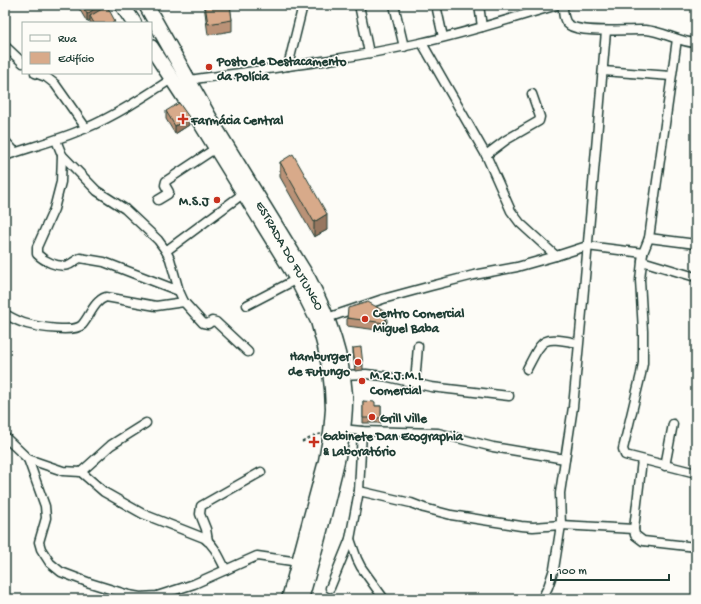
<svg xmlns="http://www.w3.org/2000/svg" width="701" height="604" font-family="'Gochi Hand',sans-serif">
  <rect width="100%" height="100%" fill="#fdfcf7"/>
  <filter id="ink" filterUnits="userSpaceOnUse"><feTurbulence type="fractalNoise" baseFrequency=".025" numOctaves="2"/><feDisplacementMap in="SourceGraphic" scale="8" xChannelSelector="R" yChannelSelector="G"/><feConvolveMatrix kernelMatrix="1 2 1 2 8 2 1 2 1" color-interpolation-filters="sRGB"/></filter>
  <g filter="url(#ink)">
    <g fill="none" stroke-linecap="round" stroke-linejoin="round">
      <g stroke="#1f3d34" stroke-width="11">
        <g id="street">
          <polyline points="359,5 369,53"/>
          <polyline points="394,5 404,47"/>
          <polyline points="436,5 443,37"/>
          <polyline points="479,5 482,27"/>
          <path d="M563 5C563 12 563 21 569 25 581 34 629 29 645 30 663 31 678 42 696 43"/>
          <polyline points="677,39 649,238 643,253 640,280 643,331 643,363 641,374 623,449 625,455 696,473"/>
          <polyline points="422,43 486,155 511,211 520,223 556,256 587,246 643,253"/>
          <polyline points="5,46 23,63"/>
          <polyline points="288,66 303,5"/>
          <polyline points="603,71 671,76"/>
          <polyline points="35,73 46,77 55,84 86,128"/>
          <path d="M189 80C266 69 344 60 420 43 467 33 512 18 558 5"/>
          <polyline points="56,140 62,155 97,191 125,209 158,240 166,251 170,259 179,291 184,302 203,323 208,324 212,321 216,322 248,352"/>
          <polyline points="5,141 15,152"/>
          <path d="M62 155 61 182 54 209 37 247V254C44 261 58 268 68 265 72 264 75 260 80 258L104 262 179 291"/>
          <polyline points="486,155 506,140 539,121 540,117 532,94"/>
          <path d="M5 156C31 147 58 140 84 129 115 116 144 97 173 78"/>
          <polyline points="158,200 168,194 169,192 165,185 166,181 216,148"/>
          <polyline points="649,238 696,244"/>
          <polyline points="166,251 244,193"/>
          <polyline points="642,261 692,276"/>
          <polyline points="247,305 297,279"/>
          <path d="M5 314C12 318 19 322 27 324 38 327 74 333 82 325 90 316 94 301 106 297L156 306 184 302"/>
          <polyline points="327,318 383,299 431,286 474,275 517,267 556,256"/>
          <path d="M527 369C544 336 542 337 578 343"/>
          <polyline points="342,375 366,374 384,376 431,387 509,396"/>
          <polyline points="415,383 418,346"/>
          <polyline points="342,429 362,431 438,433 493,447 565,459"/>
          <polyline points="5,437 28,459 63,471 81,472 111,445 146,423"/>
          <polyline points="28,459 45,506 46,518 39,542 41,549 50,563 61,572 90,583 129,595 140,597 157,596 194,584 257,556 299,562"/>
          <polyline points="642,460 634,529 635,535 643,541 696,547"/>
          <polyline points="665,466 673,424"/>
          <path d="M81 472 104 492 143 514 204 538C215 545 220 559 226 570"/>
          <polyline points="359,491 411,503 424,508 451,515 521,526 533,527 561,525 634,529"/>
          <polyline points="350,539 357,559 361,567 384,599"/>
          <polyline points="208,541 206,529 200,514 201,506 261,472"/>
          <polyline points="330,588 350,539 359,491 362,431"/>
          <polyline points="542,599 548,587 554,569 561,525 560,493 573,407 583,301 606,31"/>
        </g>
      </g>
      <g stroke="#1f3d34" stroke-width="17">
        <g id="highway">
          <polyline points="122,5 134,23"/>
          <path d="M146 5 213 124 309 280C328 316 342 354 345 395 346 428 337 462 329 494 321 529 311 564 301 599"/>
          <polyline points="151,47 197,117 297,279 318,321 325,347 330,371 332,389 333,409 331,433 326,461 289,599"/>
        </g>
      </g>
      <polyline stroke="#1f3d34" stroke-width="1.5" stroke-dasharray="3 3" stroke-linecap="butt" points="302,442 316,435 321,434"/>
      <use href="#street" stroke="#fdfcf7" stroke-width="8"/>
      <use href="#highway" stroke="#fdfcf7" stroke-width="14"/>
    </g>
    <g fill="#ba9277" stroke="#1f3d34">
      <polygon points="77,5 105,5 105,7 115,23 90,23 90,20 87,22"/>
      <polygon points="204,5 230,5 232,20 232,31 208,35"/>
      <polygon points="166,111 189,125 175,134 166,119"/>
      <polygon points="280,162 327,230 314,237 280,177"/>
      <polygon points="347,318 387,321 385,331 347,326"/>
      <polygon points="353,348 363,365 363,370 355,371 353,353"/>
      <polygon points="363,401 375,406 381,406 381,423 363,423"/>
    </g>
    <g fill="#977761" stroke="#1f3d34">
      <polygon points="100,5 105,5 105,10 90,16 90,20 87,22 87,14"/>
      <polygon points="189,117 189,125 175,134 175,126"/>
      <polygon points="327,214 327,230 314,237 314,222"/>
      <polygon points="387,313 387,321 385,331 385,323"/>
    </g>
    <g fill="#d8aa8a" stroke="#1f3d34">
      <polygon points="82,5 100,5 87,14"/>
      <polygon points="205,5 230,5 232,20 208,24"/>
      <polygon points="107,6 115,21 112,23 94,23 90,16"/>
      <polygon points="179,103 189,117 175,126 166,111"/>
      <polygon points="293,154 327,214 314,222 280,162"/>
      <polygon points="368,302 387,313 385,323 347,318 348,308"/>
      <polygon points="361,347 363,365 355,366 353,348"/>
      <polygon points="363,401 375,402 375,406 381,406 381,418 363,418"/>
    </g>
  </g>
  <g fill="#c8321e" stroke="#fdfcf7" stroke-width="1.5">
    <circle cx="209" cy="67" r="4"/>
    <path d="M181 113h4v4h4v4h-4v4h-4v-4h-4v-4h4z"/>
    <circle cx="217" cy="200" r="4"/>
    <circle cx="365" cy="319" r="4"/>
    <circle cx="358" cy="362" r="4"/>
    <circle cx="362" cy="381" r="4"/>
    <circle cx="372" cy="417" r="4"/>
    <path d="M312 436h4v4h4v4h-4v4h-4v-4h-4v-4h4z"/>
  </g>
  <g text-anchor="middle" stroke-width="3" stroke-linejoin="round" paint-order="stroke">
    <g font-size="13" font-weight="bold" fill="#1f3d34" stroke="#fdfcf7" text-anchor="start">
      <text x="217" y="65">Posto de Destacamento<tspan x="217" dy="15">da Polícia</tspan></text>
      <text x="191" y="124">Farmácia Central</text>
      <text x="209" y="205" text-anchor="end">M.S.J</text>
      <text x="373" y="317">Centro Comercial<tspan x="373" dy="15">Miguel Baba</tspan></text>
      <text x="350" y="360" text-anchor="end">Hamburger<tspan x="350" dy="15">de Futungo</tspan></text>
      <text x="370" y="379">M.R.J.M.L<tspan x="370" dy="15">Comercial</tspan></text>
      <text x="380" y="422">Grill Ville</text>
      <text x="323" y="440">Gabinete Dan Ecographia<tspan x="323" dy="15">&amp; Laboratório</tspan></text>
    </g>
    <g font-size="13" fill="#1f3d34" stroke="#fdfcf7">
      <text transform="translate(291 255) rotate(60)" y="5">ESTRADA DO FUTUNGO</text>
    </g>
  </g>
  <rect width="701" height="604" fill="none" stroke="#fdfcf7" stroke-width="20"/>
  <rect x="10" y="10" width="681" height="584" fill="none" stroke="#1f3d34" stroke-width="1.5" filter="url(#ink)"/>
  <rect x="22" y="22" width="130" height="52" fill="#fdfcf7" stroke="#a4b0a9"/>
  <rect x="30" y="35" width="20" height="6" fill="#fdfcf7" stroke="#a4b0a9"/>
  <text x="58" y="42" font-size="12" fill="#1f3d34">Rua</text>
  <rect x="30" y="52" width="20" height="12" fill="#d8aa8a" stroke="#a4b0a9"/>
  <text x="58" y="62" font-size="12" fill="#1f3d34">Edifício</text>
  <path d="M551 574v6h118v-6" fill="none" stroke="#1f3d34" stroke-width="2"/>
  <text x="557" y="574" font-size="12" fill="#1f3d34" stroke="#fdfcf7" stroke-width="3" paint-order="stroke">100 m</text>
</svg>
